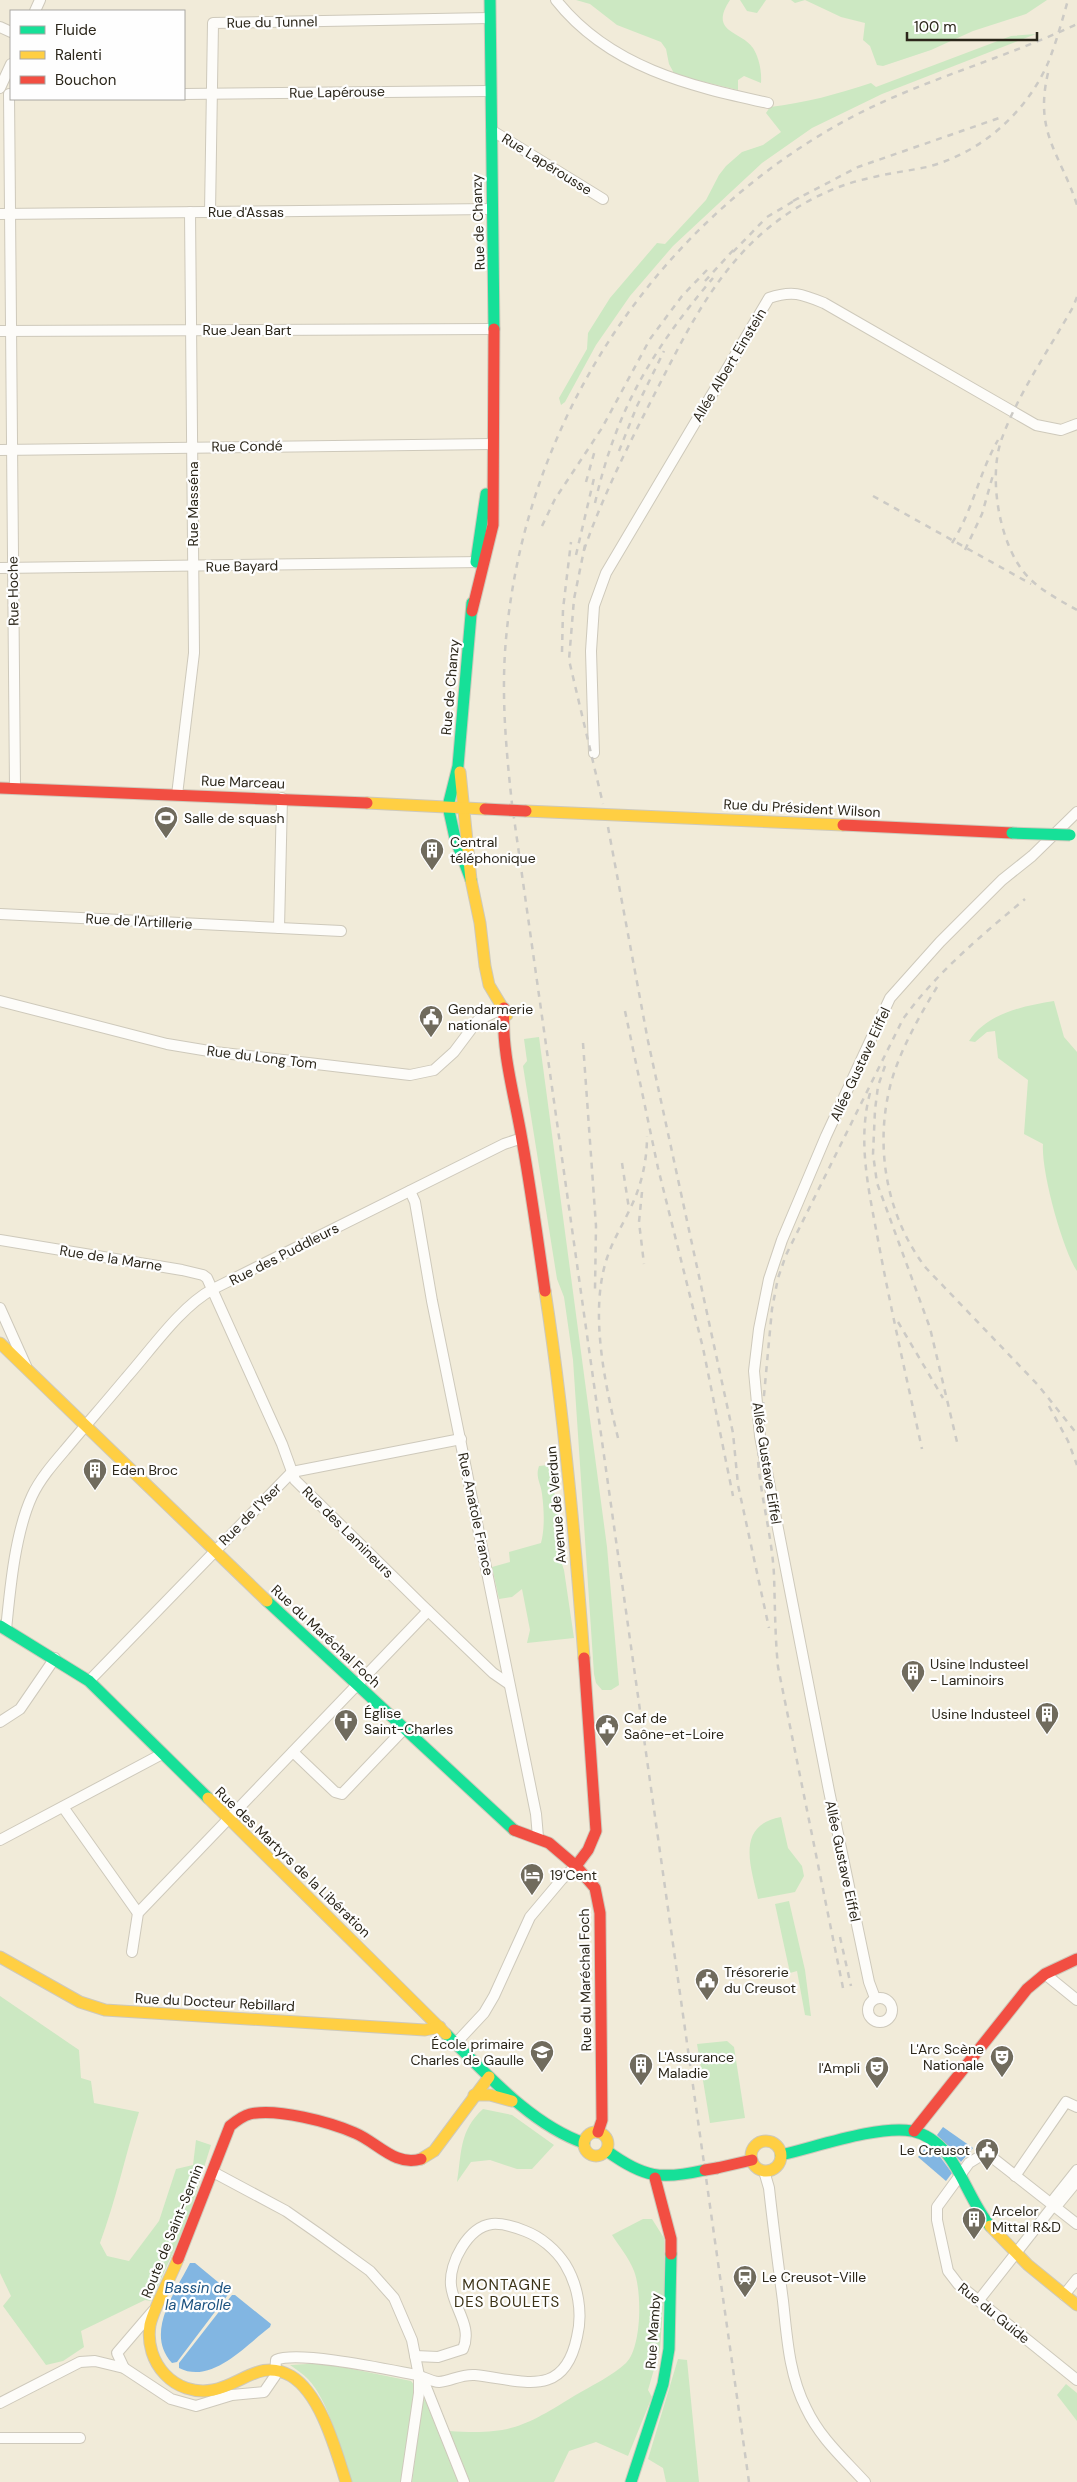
<svg xmlns="http://www.w3.org/2000/svg" width="1077" height="2482" font-family="'DM Sans',sans-serif">
  <rect width="100%" height="100%" fill="#f1ebd9"/>
  <g fill="#cce8c2">
    <path d="M576 0H730C708 33 742 31 753 48 759 57 762 72 761 83L744 76 738 80V90L675 75 669 64 666 49 661 42 617 25 590 4Z"/>
    <polygon points="740,0 766,0 757,13 747,11"/>
    <polygon points="791,0 1047,0 1026,14 973,31 931,50 883,66 877,65 870,46 863,40 865,23 841,17 805,0 795,3"/>
    <path d="M1036 34 882 94 812 128 762 163 673 246 630 296 596 345 565 402 561 405 559 398 587 349 588 333 610 298 657 243 665 244 706 200 719 175 726 166 742 152 763 145 781 132 766 113 770 107C805 103 838 94 871 83L876 87 1011 36Z"/>
    <path d="M1054 1001 1064 1037 1077 1052V1271C1062 1248 1041 1171 1043 1144L1024 1134 1028 1080 998 1058 995 1031 987 1032 975 1042 969 1041C987 1013 1023 1006 1054 1001Z"/>
    <polygon points="539,1037 607,1547 619,1685 611,1690 602,1690 596,1683 594,1674 573,1360 564,1297 557,1279 523,1066 527,1061 524,1039"/>
    <path d="M548 1465 559 1513 555 1525 558 1552 564 1570 574 1638 527 1643 530 1630 522 1589 512 1597 499 1599 492 1567 510 1562 509 1552 541 1543C545 1528 544 1509 542 1494 541 1483 535 1478 539 1466Z"/>
    <path d="M781 1817 788 1848 802 1866 804 1876 795 1892 758 1899C751 1867 735 1825 781 1817Z"/>
    <polygon points="789,1901 805,1970 811,2016 805,2015 797,1971 790,1973 775,1904"/>
    <path d="M0 1996 79 2050 81 2078 91 2081 94 2103 139 2112C125 2156 116 2200 100 2243L107 2256 129 2261 159 2221 176 2169 193 2165 196 2140 211 2145 187 2222 151 2301 145 2300 81 2331 84 2347 63 2361 46 2365 3 2306 11 2296 0 2273Z"/>
    <polygon points="727,2041 734,2047 745,2118 710,2123 697,2044"/>
    <path d="M483 2109 512 2115 554 2145 532 2169H517L490 2160 471 2162 457 2182C462 2152 459 2131 483 2109Z"/>
    <path d="M643 2219H652L664 2238V2296L660 2349 648 2390 652 2397 628 2456 596 2442 569 2451 554 2482H469L449 2431C510 2435 524 2427 574 2396 591 2386 612 2376 626 2363 642 2347 642 2291 634 2271 629 2258 619 2246 612 2235Z"/>
    <polygon points="678,2359 687,2360 699,2482 666,2482 663,2468 648,2459"/>
    <path d="M323 2363 411 2381 415 2386 402 2482H351C342 2453 329 2401 308 2379 303 2374 296 2369 290 2365Z"/>
    <polygon points="1066,2384 1077,2393 1077,2421 1057,2395"/>
    <polygon points="425,2398 456,2471 459,2482 412,2482 422,2405"/>
  </g>
  <g fill="#82b6e2">
    <polygon points="943,2127 973,2148 961,2162 937,2135"/>
    <polygon points="930,2143 952,2173 946,2181 918,2157"/>
    <path d="M190 2263H195L230 2292 177 2362 172 2363C144 2333 176 2291 190 2263Z"/>
    <path d="M232 2295H235L271 2324 270 2327C246 2345 212 2385 179 2368V2363Z"/>
  </g>
  <g fill="none" stroke-linecap="round" stroke-linejoin="round">
    <g stroke="#cec9bb" stroke-width="12">
      <g id="street">
        <path d="M556 0C609 67 689 86 768 103"/>
        <polyline points="35,11 40,0"/>
        <polyline points="0,27 11,32"/>
        <polyline points="0,88 11,64"/>
        <polyline points="9,94 15,788"/>
        <polyline points="184,94 490,91"/>
        <polyline points="491,130 603,199"/>
        <polyline points="210,212 213,23 490,18"/>
        <polyline points="0,214 492,209"/>
        <polyline points="0,331 494,329"/>
        <polyline points="0,450 493,444"/>
        <polyline points="0,568 483,562"/>
        <path d="M594 753 591 651 594 606 606 573 769 298C792 290 802 294 824 303L1036 425 1061 430 1077 424"/>
        <polyline points="177,795 194,653 190,212"/>
        <polyline points="0,914 341,931"/>
        <polyline points="279,928 282,798"/>
        <polyline points="0,1001 167,1044 215,1052 410,1075 434,1070 454,1052 478,1020 504,1008"/>
        <polyline points="410,1191 415,1202 432,1301 536,1814 538,1837"/>
        <polyline points="0,1240 182,1270 203,1275 207,1278 282,1444 295,1480 422,1605 493,1673 509,1684"/>
        <polyline points="0,1308 26,1366"/>
        <path d="M6 1630C10 1589 15 1533 32 1496 40 1479 53 1464 65 1450 85 1426 106 1402 126 1378 151 1350 180 1307 213 1289L504 1144 522 1138"/>
        <polyline points="89,1681 292,1472 461,1439"/>
        <polyline points="0,1722 20,1709 55,1658"/>
        <polyline points="293,1752 335,1792 342,1794 404,1729"/>
        <polyline points="63,1807 138,1913"/>
        <polyline points="0,1840 162,1754"/>
        <polyline points="132,1952 138,1913 428,1611"/>
        <polyline points="1045,1974 1077,2000"/>
        <circle cx="880" cy="2010" r="12"/>
        <polyline points="875,1998 869,1982 829,1791 760,1436 754,1371 759,1329 769,1279 782,1240 826,1136 890,998 940,942 1002,880 1032,856 1077,812"/>
        <polyline points="456,2043 484,2013 494,1996 530,1917 562,1879 576,1866"/>
        <path d="M764 2171 769 2188C773 2225 778 2263 783 2301 787 2337 789 2375 806 2408 820 2438 843 2458 865 2482"/>
        <polyline points="213,2172 286,2211 319,2234 370,2271 394,2298 412,2340 419,2376 419,2393 406,2482"/>
        <polyline points="1015,2176 1066,2102 1077,2107"/>
        <polyline points="1053,2206 1059,2203 1077,2181"/>
        <polyline points="1077,2224 989,2155 982,2155 969,2163 937,2207 937,2220 948,2271 958,2284 1077,2380"/>
        <polyline points="1064,2295 1077,2279"/>
        <polyline points="979,2300 1053,2206 1054,2199 1077,2170"/>
        <polyline points="124,2368 117,2353 153,2311"/>
        <polyline points="420,2377 426,2387 464,2482"/>
        <path d="M0 2403 80 2362 95 2361 124 2368 171 2399 196 2406 232 2395 264 2392 275 2376 276 2360C298 2350 390 2370 417 2375 424 2377 432 2382 439 2382 452 2381 460 2374 475 2375 522 2380 564 2400 577 2337 583 2313 578 2285 565 2264 556 2250 541 2237 525 2231 515 2227 503 2223 492 2224 468 2227 449 2263 451 2285 453 2308 473 2326 463 2349L438 2357 415 2356"/>
        <polyline points="0,2438 80,2438"/>
      </g>
    </g>
    <g stroke="#cec9bb" stroke-width="13">
      <g id="fast">
        <polyline points="490,0 494,329"/>
        <polyline points="476,562 486,494"/>
        <polyline points="471,880 455,838 448,806 458,766 472,603"/>
        <polyline points="267,1601 514,1830"/>
        <polyline points="0,1626 89,1681 208,1798"/>
        <path d="M446 2034C486 2073 530 2124 584 2143"/>
        <path d="M607 2151C644 2178 661 2180 705 2170"/>
        <path d="M781 2155C816 2147 878 2125 912 2131 927 2134 938 2143 947 2154 964 2176 972 2204 990 2226"/>
        <polyline points="631,2482 663,2384 669,2349 671,2254"/>
      </g>
    </g>
    <g stroke="#cec9bb" stroke-width="13">
      <g id="slow">
        <polyline points="460,772 471,880 480,923 485,966 489,985 507,1015"/>
        <polyline points="367,803 485,809"/>
        <polyline points="526,811 843,825"/>
        <path d="M545 1291C564 1413 575 1535 584 1658"/>
        <polyline points="0,1343 267,1601"/>
        <polyline points="208,1798 446,2034"/>
        <polyline points="0,1957 80,2002 105,2010 425,2030 440,2027"/>
        <polyline points="474,2095 490,2095 512,2101"/>
        <circle cx="596" cy="2144" r="12"/>
        <circle cx="766" cy="2156" r="15"/>
        <polyline points="421,2159 434,2151 489,2077"/>
        <polyline points="990,2226 1028,2265 1077,2305"/>
        <path d="M178 2259C171 2277 154 2307 150 2325 144 2363 175 2397 213 2390 241 2385 261 2358 291 2376 321 2394 336 2451 346 2482"/>
      </g>
    </g>
    <g stroke="#cec9bb" stroke-width="13">
      <g id="jam">
        <polyline points="472,611 493,525 494,329"/>
        <polyline points="0,788 367,803"/>
        <polyline points="843,825 1012,833"/>
        <path d="M504 1008C501 1052 515 1097 522 1140 531 1190 538 1241 545 1291"/>
        <polyline points="514,1830 549,1843 576,1866 595,1888 600,1913 602,2120 598,2132"/>
        <polyline points="576,1866 588,1850 596,1831 584,1658"/>
        <polyline points="914,2131 1027,1989 1045,1974 1077,1959"/>
        <polyline points="717,2168 752,2160"/>
        <polyline points="655,2178 671,2239 671,2254"/>
        <path d="M178 2259 230 2126C236 2121 242 2116 250 2114 277 2108 330 2122 355 2133 377 2142 395 2167 421 2159"/>
      </g>
    </g>
    <use href="#street" stroke="#fdfcf9" stroke-width="10"/>
    <use href="#fast" stroke="#16e098" stroke-width="11"/>
    <use href="#slow" stroke="#ffcf43" stroke-width="11"/>
    <use href="#jam" stroke="#f24e42" stroke-width="11"/>
    <g stroke="#cccac5" stroke-width="2.5" stroke-dasharray="6 6" stroke-linecap="butt">
      <path d="M1048 73C1034 133 1060 153 1077 205"/>
      <polyline points="793,201 858,167 1002,117"/>
      <polyline points="767,217 799,198"/>
      <polyline points="733,252 764,220"/>
      <polyline points="705,281 737,246"/>
      <path d="M1077 297 1073 307C1050 348 1016 397 1001 441 988 480 1000 549 1029 578 1042 591 1061 601 1077 610"/>
      <polyline points="619,451 637,406 664,351"/>
      <polyline points="586,482 595,450"/>
      <polyline points="873,496 1031,584"/>
      <path d="M595 503C616 410 652 350 713 278"/>
      <polyline points="542,526 555,499 602,428 650,339 682,296 707,270"/>
      <path d="M952 543C973 510 979 473 998 440"/>
      <polyline points="585,545 574,599 569,660 603,804"/>
      <path d="M584 550C602 498 626 450 651 401 684 337 714 271 772 225 800 203 835 185 870 178 889 173 908 171 927 167 981 153 1026 113 1048 63 1056 43 1062 21 1068 0"/>
      <polyline points="965,550 982,514 993,475"/>
      <polyline points="576,555 595,474"/>
      <polyline points="562,652 563,609 571,542"/>
      <polyline points="608,827 648,1041 733,1433 738,1485 769,1628"/>
      <path d="M937 987C920 1015 903 1045 893 1076 873 1141 885 1215 926 1268L1038 1385 1077 1434"/>
      <polyline points="625,1011 658,1168 703,1348 733,1496"/>
      <polyline points="583,1043 596,1226 595,1289"/>
      <polyline points="885,1066 878,1086 875,1110 873,1154 877,1183 930,1328 957,1442"/>
      <path d="M870 1093C857 1142 869 1191 878 1240 891 1310 907 1380 922 1449"/>
      <polyline points="622,1163 629,1209"/>
      <polyline points="642,1192 639,1222 644,1264"/>
      <polyline points="898,1322 943,1398"/>
      <polyline points="1049,1406 1068,1441 1077,1465"/>
      <path d="M618 1438C605 1384 589 1312 607 1258 613 1240 622 1226 630 1209 641 1187 647 1162 647 1136"/>
      <polyline points="840,1937 851,1986"/>
      <path d="M843 1988 778 1667C775 1636 775 1606 774 1575 772 1536 761 1499 758 1460L772 1309 778 1278 786 1255 903 1019C936 973 982 935 1025 899"/>
      <path d="M749 2482 512 804C506 749 501 694 506 639 525 426 648 235 832 128 909 83 997 62 1077 24"/>
    </g>
    <g stroke="#cec9bb" stroke-width="13" stroke-linecap="butt">
      <polyline id="fast-bridge" points="1012,833 1070,835"/>
    </g>
    <g stroke="#cec9bb" stroke-width="13" stroke-linecap="butt">
      <g id="jam-bridge">
        <polyline points="485,809 526,811"/>
        <polyline points="705,2170 717,2168"/>
      </g>
    </g>
    <use href="#fast-bridge" stroke="#16e098" stroke-width="11"/>
    <use href="#jam-bridge" stroke="#f24e42" stroke-width="11"/>
  </g>
  <defs>
    <g id="stadium-pin" transform="scale(1.25)"><path d="M0 17L-7.5 6A9.5 9.5 0 1 1 7.5 6Z" fill="#706b5d" stroke="#fefefe"/><path d="M0-5a6.5 5 0 1 0 0 10a6.5 5 0 1 0 0-10ZM-3.5-1.8h7v3.6h-7Z" fill="#fff"/></g>
    <g id="building-pin" transform="scale(1.25)"><path d="M0 17L-7.5 6A9.5 9.5 0 1 1 7.5 6Z" fill="#706b5d" stroke="#fefefe"/><path d="M-4-6H4V6H1V3H-1V6H-4ZM-2.5-4.3h1.7v1.8h-1.7ZM.8-4.3h1.7v1.8H.8ZM-2.5-1h1.7V.8h-1.7ZM.8-1h1.7V.8H.8Z" fill="#fff"/></g>
    <g id="civic-pin" transform="scale(1.25)"><path d="M0 17L-7.5 6A9.5 9.5 0 1 1 7.5 6Z" fill="#706b5d" stroke="#fefefe"/><path d="M-.6-6.5H3V-4.5H.6V-3L4-1V1h2V6H-6V1h2V-1L-.6-3ZM-1.2 2.5V6h2.4V2.5Z" fill="#fff"/></g>
    <g id="church-pin" transform="scale(1.25)"><path d="M0 17L-7.5 6A9.5 9.5 0 1 1 7.5 6Z" fill="#706b5d" stroke="#fefefe"/><path d="M-1.2-6h2.4v3.5h3.3v2.4h-3.3V6h-2.4V-.1h-3.3v-2.4h3.3Z" fill="#fff"/></g>
    <g id="hotel-pin" transform="scale(1.25)"><path d="M0 17L-7.5 6A9.5 9.5 0 1 1 7.5 6Z" fill="#706b5d" stroke="#fefefe"/><path d="M-6-4.5h1.5V1H6V5H4.5V3h-9V5H-6ZM-4 0a1.8 1.8 0 1 1 3.6 0ZM.5 0V-2.5h3Q6-2.5 6 0Z" fill="#fff"/></g>
    <g id="school-pin" transform="scale(1.25)"><path d="M0 17L-7.5 6A9.5 9.5 0 1 1 7.5 6Z" fill="#706b5d" stroke="#fefefe"/><path d="M0-5L7-2L0 1L-7-2ZM-4 1L0 2.5L4 1V4Q0 6-4 4Z" fill="#fff"/></g>
    <g id="theatre-pin" transform="scale(1.25)"><path d="M0 17L-7.5 6A9.5 9.5 0 1 1 7.5 6Z" fill="#706b5d" stroke="#fefefe"/><path d="M-5-5.5Q0-4 5-5.5V0Q5 5 0 6Q-5 5-5 0ZM-3.3-2.5H-1v1.5H-3.3ZM1-2.5H3.3v1.5H1ZM-2.8 1Q0 5.5 2.8 1Z" fill="#fff"/></g>
    <g id="station-pin" transform="scale(1.25)"><path d="M0 17L-7.5 6A9.5 9.5 0 1 1 7.5 6Z" fill="#706b5d" stroke="#fefefe"/><path d="M-3-6H3Q5-6 5-4V2Q5 4 3 4L4.5 6H3L1.5 4h-3L-3 6H-4.5L-3 4Q-5 4-5 2V-4Q-5-6-3-6ZM-3.5-4v3h7v-3ZM-3.5 1v1.5H-2V1ZM2 1v1.5H3.5V1Z" fill="#fff"/></g>
  </defs>
  <g fill-rule="evenodd">
    <use href="#stadium-pin" x="166" y="818"/>
    <use href="#building-pin" x="432" y="850"/>
    <use href="#civic-pin" x="431" y="1017"/>
    <use href="#building-pin" x="95" y="1470"/>
    <use href="#building-pin" x="913" y="1672"/>
    <use href="#building-pin" x="1047" y="1714"/>
    <use href="#church-pin" x="346" y="1721"/>
    <use href="#civic-pin" x="607" y="1726"/>
    <use href="#hotel-pin" x="532" y="1875"/>
    <use href="#civic-pin" x="707" y="1980"/>
    <use href="#school-pin" x="542" y="2052"/>
    <use href="#theatre-pin" x="1002" y="2057"/>
    <use href="#building-pin" x="641" y="2065"/>
    <use href="#theatre-pin" x="877" y="2068"/>
    <use href="#civic-pin" x="987" y="2150"/>
    <use href="#building-pin" x="974" y="2219"/>
    <use href="#station-pin" x="745" y="2277"/>
  </g>
  <g text-anchor="middle" stroke-width="4.5" stroke-linejoin="round" paint-order="stroke">
    <g font-size="14" fill="#2b261a" stroke="#fefefe">
      <text transform="translate(272 22) rotate(-1)" y="5">Rue du Tunnel</text>
      <text transform="translate(337 92) rotate(-1)" y="5">Rue Lapérouse</text>
      <text transform="translate(547 164) rotate(32)" y="5">Rue Lapérousse</text>
      <text x="246" y="217">Rue d'Assas</text>
      <text transform="translate(478 222) rotate(-92)" y="5">Rue de Chanzy</text>
      <text x="247" y="335">Rue Jean Bart</text>
      <text transform="translate(729 365) rotate(-59)" y="5">Allée Albert Einstein</text>
      <text transform="translate(247 446) rotate(-1)" y="5">Rue Condé</text>
      <text transform="translate(193 504) rotate(-90)" y="5">Rue Masséna</text>
      <text transform="translate(242 566) rotate(-1)" y="5">Rue Bayard</text>
      <text transform="translate(13 591) rotate(-91)" y="5">Rue Hoche</text>
      <text transform="translate(450 687) rotate(-85)" y="5">Rue de Chanzy</text>
      <text transform="translate(243 782) rotate(2)" y="5">Rue Marceau</text>
      <text transform="translate(802 808) rotate(3)" y="5">Rue du Président Wilson</text>
      <text transform="translate(139 921) rotate(3)" y="5">Rue de l'Artillerie</text>
      <text transform="translate(262 1057) rotate(7)" y="5">Rue du Long Tom</text>
      <text transform="translate(860 1064) rotate(-65)" y="5">Allée Gustave Eiffel</text>
      <text transform="translate(284 1254) rotate(-27)" y="5">Rue des Puddleurs</text>
      <text transform="translate(111 1258) rotate(9)" y="5">Rue de la Marne</text>
      <text transform="translate(767 1463) rotate(81)" y="5">Allée Gustave Eiffel</text>
      <text transform="translate(556 1505) rotate(-95)" y="5">Avenue de Verdun</text>
      <text transform="translate(250 1514) rotate(-45)" y="5">Rue de l'Yser</text>
      <text transform="translate(476 1514) rotate(78)" y="5">Rue Anatole France</text>
      <text transform="translate(348 1532) rotate(45)" y="5">Rue des Lamineurs</text>
      <text transform="translate(326 1636) rotate(43)" y="5">Rue du Maréchal Foch</text>
      <text transform="translate(843 1861) rotate(78)" y="5">Allée Gustave Eiffel</text>
      <text transform="translate(293 1862) rotate(44)" y="5">Rue des Martyrs de la Libération</text>
      <text transform="translate(585 1980) rotate(-91)" y="5">Rue du Maréchal Foch</text>
      <text transform="translate(215 2002) rotate(3)" y="5">Rue du Docteur Rebillard</text>
      <text transform="translate(172 2231) rotate(-68)" y="5">Route de Saint-Sernin</text>
      <text transform="translate(994 2313) rotate(39)" y="5">Rue du Guide</text>
      <text transform="translate(653 2331) rotate(-86)" y="5">Rue Mamby</text>
    </g>
    <g font-size="14" fill="#2b261a" stroke="#fefefe" text-anchor="start">
      <text x="184" y="823">Salle de squash</text>
      <text x="450" y="847">Central<tspan x="450" dy="16">téléphonique</tspan></text>
      <text x="448" y="1014">Gendarmerie<tspan x="448" dy="16">nationale</tspan></text>
      <text x="112" y="1475">Eden Broc</text>
      <text x="930" y="1669">Usine Industeel<tspan x="930" dy="16">- Laminoirs</tspan></text>
      <text x="364" y="1718">Église<tspan x="364" dy="16">Saint-Charles</tspan></text>
      <text x="1030" y="1719" text-anchor="end">Usine Industeel</text>
      <text x="624" y="1723">Caf de<tspan x="624" dy="16">Saône-et-Loire</tspan></text>
      <text x="550" y="1880">19'Cent</text>
      <text x="724" y="1977">Trésorerie<tspan x="724" dy="16">du Creusot</tspan></text>
      <text x="524" y="2049" text-anchor="end">École primaire<tspan x="524" dy="16">Charles de Gaulle</tspan></text>
      <text x="984" y="2054" text-anchor="end">L'Arc Scène<tspan x="984" dy="16">Nationale</tspan></text>
      <text x="658" y="2062">L'Assurance<tspan x="658" dy="16">Maladie</tspan></text>
      <text x="860" y="2073" text-anchor="end">l'Ampli</text>
      <text x="970" y="2155" text-anchor="end">Le Creusot</text>
      <text x="992" y="2216">Arcelor<tspan x="992" dy="16">Mittal R&amp;D</tspan></text>
      <text x="762" y="2282">Le Creusot-Ville</text>
    </g>
    <g font-size="15" letter-spacing="1" fill="#3b3216" stroke="#fefefe">
      <text x="507" y="2290">MONTAGNE<tspan x="507" dy="17">DES BOULETS</tspan></text>
    </g>
    <g font-size="15" font-style="italic" fill="#1b5280" stroke="#fefefe">
      <text x="198" y="2293">Bassin de<tspan x="198" dy="17">la Marolle</tspan></text>
    </g>
  </g>
  <rect x="10" y="10" width="175" height="90" fill="#fefefe" stroke="#aaa8a3"/>
  <rect x="20" y="26" width="25" height="8" fill="#16e098" stroke="#aaa8a3"/>
  <text x="55" y="35" font-size="15" fill="#2b261a">Fluide</text>
  <rect x="20" y="51" width="25" height="8" fill="#ffcf43" stroke="#aaa8a3"/>
  <text x="55" y="60" font-size="15" fill="#2b261a">Ralenti</text>
  <rect x="20" y="76" width="25" height="8" fill="#f24e42" stroke="#aaa8a3"/>
  <text x="55" y="85" font-size="15" fill="#2b261a">Bouchon</text>
  <path d="M907 32v8h130v-8" fill="none" stroke="#2b261a" stroke-width="2.5"/>
  <text x="914" y="32" font-size="15" fill="#2b261a" stroke="#fefefe" stroke-width="4" paint-order="stroke">100 m</text>
</svg>
